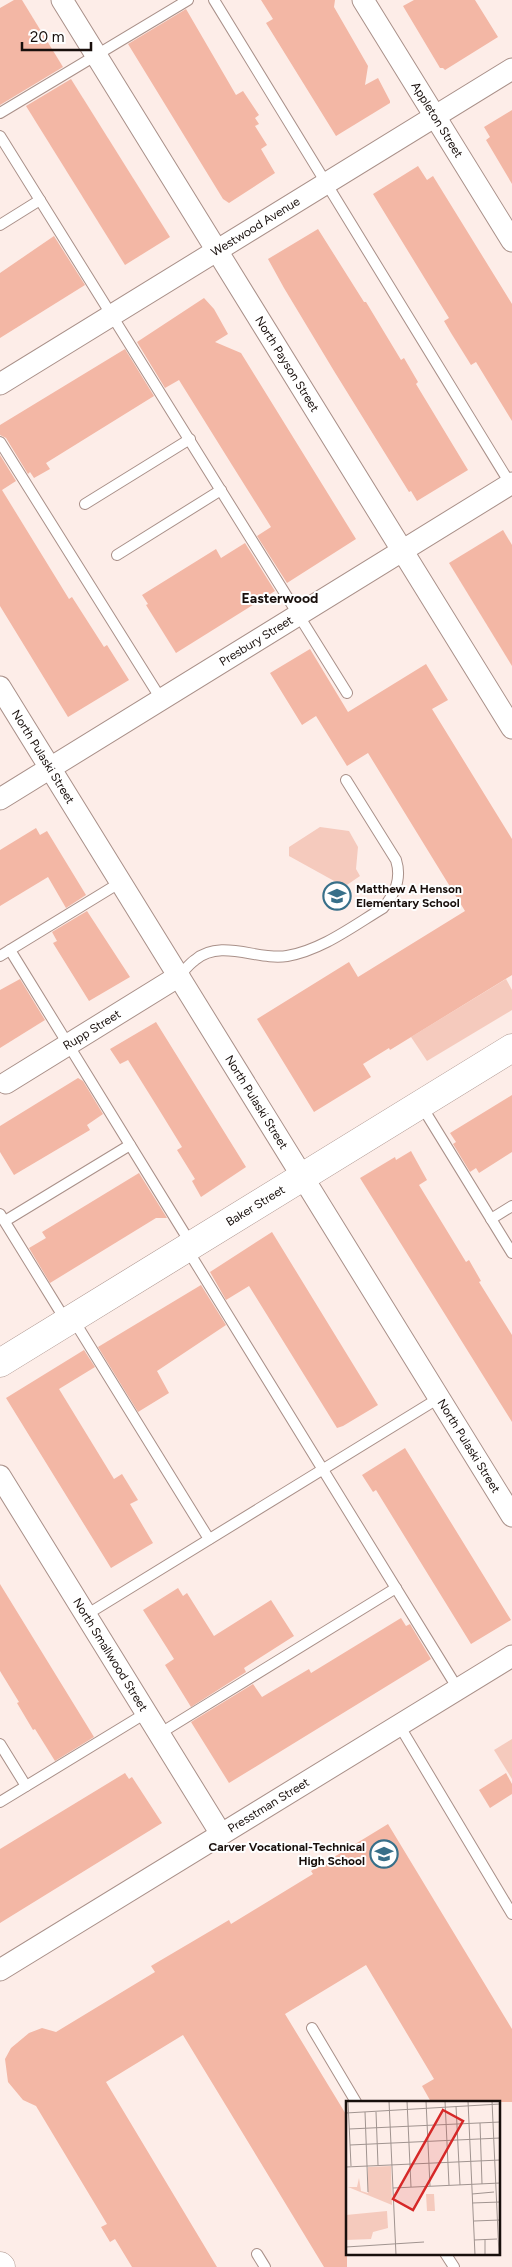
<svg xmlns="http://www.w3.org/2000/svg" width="512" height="2267" font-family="Figtree,sans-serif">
  <rect width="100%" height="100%" fill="#fdede8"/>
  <g fill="#f5cabd">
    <polygon points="320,827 349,831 358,847 356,869 360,876 341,889 336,882 289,856 289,847"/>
    <polygon points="506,979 512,990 512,1010 427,1061 411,1037"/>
    <polygon points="512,1739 512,1779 494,1750"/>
  </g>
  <g fill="#f3b7a5">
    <polygon points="14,0 22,0 63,67 0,105 0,8"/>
    <polygon points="261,0 335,0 334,7 368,66 365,85 378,78 390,101 390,103 336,136 266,23 273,19"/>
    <polygon points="414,0 475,0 498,37 445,70 443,68 440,68 403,6"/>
    <polygon points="186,9 236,95 243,91 259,115 255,118 259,124 255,126 267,145 261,149 275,173 229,203 223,199 128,44"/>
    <polygon points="71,79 170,237 125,265 26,106"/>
    <polygon points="512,110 512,184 486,140 490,137 484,127"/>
    <polygon points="418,166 427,180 433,176 512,304 512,421 476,362 471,365 451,333 444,321 449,318 373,194"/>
    <polygon points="318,229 364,302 366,302 401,360 404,358 418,382 416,384 468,470 417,501 411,491 409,492 334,371 284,288 268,259"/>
    <polygon points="54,236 85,285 0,338 0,273"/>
    <polygon points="204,298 214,309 228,334 215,342 241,353 356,539 287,583 257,536 271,527 232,465 179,380 165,388 137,342"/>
    <polygon points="125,349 154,396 46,463 50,469 34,478 30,472 28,474 6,438 0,435 0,425"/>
    <polygon points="0,455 16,481 2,490 69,599 72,597 104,647 107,645 129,680 68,717 0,606"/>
    <polygon points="503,530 512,545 512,666 449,563"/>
    <polygon points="245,543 275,591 176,653 146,605 148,604 142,595 216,549 221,558"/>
    <polygon points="310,649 348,712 426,664 448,700 432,709 512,839 512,975 390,1050 389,1048 363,1064 371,1077 314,1112 257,1019 349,962 358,977 465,911 368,753 347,766 316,716 302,725 270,673"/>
    <polygon points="36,828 40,835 47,831 86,895 66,908 48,877 0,906 0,850"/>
    <polygon points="87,911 130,977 89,1001 53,943 57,941 52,932"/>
    <polygon points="20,979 45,1020 0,1048 0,990"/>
    <polygon points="156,1022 246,1167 201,1197 192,1181 195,1179 177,1150 182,1147 158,1108 128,1060 120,1064 110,1049"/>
    <polygon points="78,1078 83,1081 103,1114 87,1125 90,1130 14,1175 0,1152 0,1126"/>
    <polygon points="512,1095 512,1152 479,1173 476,1168 470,1172 453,1144 456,1142 450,1133"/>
    <polygon points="411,1151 427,1180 419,1185 466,1262 469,1260 481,1281 479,1282 512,1335 512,1422 360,1178 395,1157 396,1160"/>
    <polygon points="139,1173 167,1218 156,1218 50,1283 29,1248 46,1238 42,1232"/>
    <polygon points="272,1232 378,1405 343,1426 337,1428 249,1286 226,1300 210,1272"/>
    <polygon points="201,1285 226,1325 157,1371 169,1393 138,1412 98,1347"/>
    <polygon points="84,1350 95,1367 59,1389 114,1479 122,1474 138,1500 130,1504 153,1543 111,1568 6,1398"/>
    <polygon points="405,1448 511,1620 471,1644 376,1490 373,1492 362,1475"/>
    <polygon points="0,1584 94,1737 55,1761 35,1729 33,1730 17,1703 19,1702 0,1671"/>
    <polygon points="178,1588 183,1596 187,1593 214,1636 271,1600 294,1636 244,1668 246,1672 191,1707 165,1665 174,1659 143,1610"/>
    <polygon points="401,1618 406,1626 410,1624 431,1659 229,1783 191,1722 253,1684 262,1697 309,1669 311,1673"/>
    <polygon points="125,1773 129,1779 132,1777 162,1823 0,1923 0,1849"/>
    <polygon points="506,1773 512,1784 512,1794 490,1808 479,1790"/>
    <polygon points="388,1824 512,2029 512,2102 431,2102 422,2086 434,2079 366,1965 285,2014 347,2116 347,2267 324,2267 183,2035 106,2082 217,2267 132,2267 115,2239 110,2242 101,2227 107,2224 36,2106 23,2100 8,2082 5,2059 11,2048 29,2033 42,2028 56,2032 155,1972 151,1966 229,1920 231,1924 313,1874 311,1871"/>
  </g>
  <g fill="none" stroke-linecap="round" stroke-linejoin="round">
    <g stroke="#a99089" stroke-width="12">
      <g id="lane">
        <polyline points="214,0 511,485"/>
        <polyline points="0,113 188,0"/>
        <polyline points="0,136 347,693"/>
        <polyline points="0,225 40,200"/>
        <polyline points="0,442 161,699"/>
        <polyline points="85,504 190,439"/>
        <polyline points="117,555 221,490"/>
        <polyline points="10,950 191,1244"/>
        <polyline points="0,956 121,882"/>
        <path d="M179 976C184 971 189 964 195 960 221 938 258 961 287 956 322 950 353 926 383 908 395 894 402 879 396 860L346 780"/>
        <polyline points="421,1105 512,1253"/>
        <polyline points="0,1214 66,1321"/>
        <polyline points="491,1219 512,1206"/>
        <polyline points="5,1221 130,1145"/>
        <polyline points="187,1249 458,1689"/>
        <polyline points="73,1319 209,1539"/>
        <polyline points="86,1615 439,1398"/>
        <polyline points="399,1725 512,1914"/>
        <polyline points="159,1734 396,1588"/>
        <polyline points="0,1744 26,1786"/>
        <polyline points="0,1802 146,1713"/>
        <polyline points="312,2028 356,2102"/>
        <polyline points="445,2253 454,2267"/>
        <polyline points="257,2254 265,2267"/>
      </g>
    </g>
    <g stroke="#a99089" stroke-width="23">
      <g id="street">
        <path id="s1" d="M62 0 512 728"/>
        <path id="s2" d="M363 0 512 241"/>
        <path id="s3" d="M0 384 512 69"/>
        <path id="s4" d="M0 687 512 1516"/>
        <path id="s5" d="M0 799 512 483"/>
        <path id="s6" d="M6 1083 179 976"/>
        <path id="s7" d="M0 1476 221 1834"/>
        <path id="s8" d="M0 1970 512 1656"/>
      </g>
    </g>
    <g stroke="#a99089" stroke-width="29">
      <g id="secondary">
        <path id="s9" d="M0 1363 512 1048"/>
        <polyline points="0,2266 1,2267"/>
      </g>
    </g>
    <use href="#lane" stroke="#fff" stroke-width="10"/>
    <use href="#street" stroke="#fff" stroke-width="21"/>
    <use href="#secondary" stroke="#fff" stroke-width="28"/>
  </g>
  <defs>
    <g id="school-ring" transform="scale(1.4375)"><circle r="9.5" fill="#fefefe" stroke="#376f89" stroke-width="1.5"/><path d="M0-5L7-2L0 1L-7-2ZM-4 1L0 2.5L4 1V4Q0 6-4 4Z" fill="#376f89"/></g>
  </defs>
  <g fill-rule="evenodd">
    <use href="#school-ring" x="337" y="896"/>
    <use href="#school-ring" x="384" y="1854"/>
  </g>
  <g text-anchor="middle" stroke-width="4" stroke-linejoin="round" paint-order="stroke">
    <g font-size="12" fill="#180f0c" stroke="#fefefe">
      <text dy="4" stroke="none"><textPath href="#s2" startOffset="141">Appleton Street</textPath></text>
      <text dy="4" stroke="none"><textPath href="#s3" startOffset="300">Westwood Avenue</textPath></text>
      <text dy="4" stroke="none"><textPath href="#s1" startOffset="428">North Payson Street</textPath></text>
      <text dy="4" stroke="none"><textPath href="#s5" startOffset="301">Presbury Street</textPath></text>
      <text dy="4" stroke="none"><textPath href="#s4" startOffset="82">North Pulaski Street</textPath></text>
      <text dy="4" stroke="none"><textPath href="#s6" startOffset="101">Rupp Street</textPath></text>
      <text dy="4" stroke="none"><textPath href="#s4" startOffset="488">North Pulaski Street</textPath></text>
      <text dy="4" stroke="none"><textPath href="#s9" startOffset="300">Baker Street</textPath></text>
      <text dy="4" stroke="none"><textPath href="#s4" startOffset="892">North Pulaski Street</textPath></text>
      <text dy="4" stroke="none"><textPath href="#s7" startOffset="210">North Smallwood Street</textPath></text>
      <text dy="4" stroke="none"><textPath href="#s8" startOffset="315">Presstman Street</textPath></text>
    </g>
    <g font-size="12" font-weight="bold" fill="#180f0c" stroke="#fefefe" text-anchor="start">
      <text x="356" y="893">Matthew A Henson<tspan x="356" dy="14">Elementary School</tspan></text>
      <text x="365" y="1851" text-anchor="end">Carver Vocational-Technical<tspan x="365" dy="14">High School</tspan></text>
    </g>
    <g font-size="14" font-weight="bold" fill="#180f0c" stroke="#fefefe">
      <text x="280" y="603">Easterwood</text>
    </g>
  </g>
  <g transform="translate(346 2101)">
    <rect width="154" height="154" fill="#fdede8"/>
    <path d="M45 65 46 104 2 86H11L13 77 15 90 22 92V66ZM80 93H88L89 110H81ZM41 110 42 127 27 131 25 138 0 139V114Z" fill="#f5cabd"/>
    <path fill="none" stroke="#a19490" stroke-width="1" d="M2 0 5 65M43 0 50 154M61 0 65 86M80 0 84 85M99 0 103 84M122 0 129 154M146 0 153 154M110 5 114 84M19 11 22 91M30 11 32 64M0 12 154 3M134 22 136 83M3 28 154 21M4 44 154 37M0 66 154 59M47 87 154 82M126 93 148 91M126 102 154 101M128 120 154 119M139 138V154M128 139 151 138M0 146 78 141"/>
    <path fill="#d62828" fill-opacity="0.15" stroke="#d62828" stroke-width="2.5" d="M97 9 117 20 67 109 47 98Z"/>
    <rect width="154" height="154" fill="none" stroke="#180f0c" stroke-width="2.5"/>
  </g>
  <path d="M22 42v8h69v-8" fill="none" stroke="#180f0c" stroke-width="2.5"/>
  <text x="30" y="42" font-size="15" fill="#180f0c" stroke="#fefefe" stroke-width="4" paint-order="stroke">20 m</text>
</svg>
